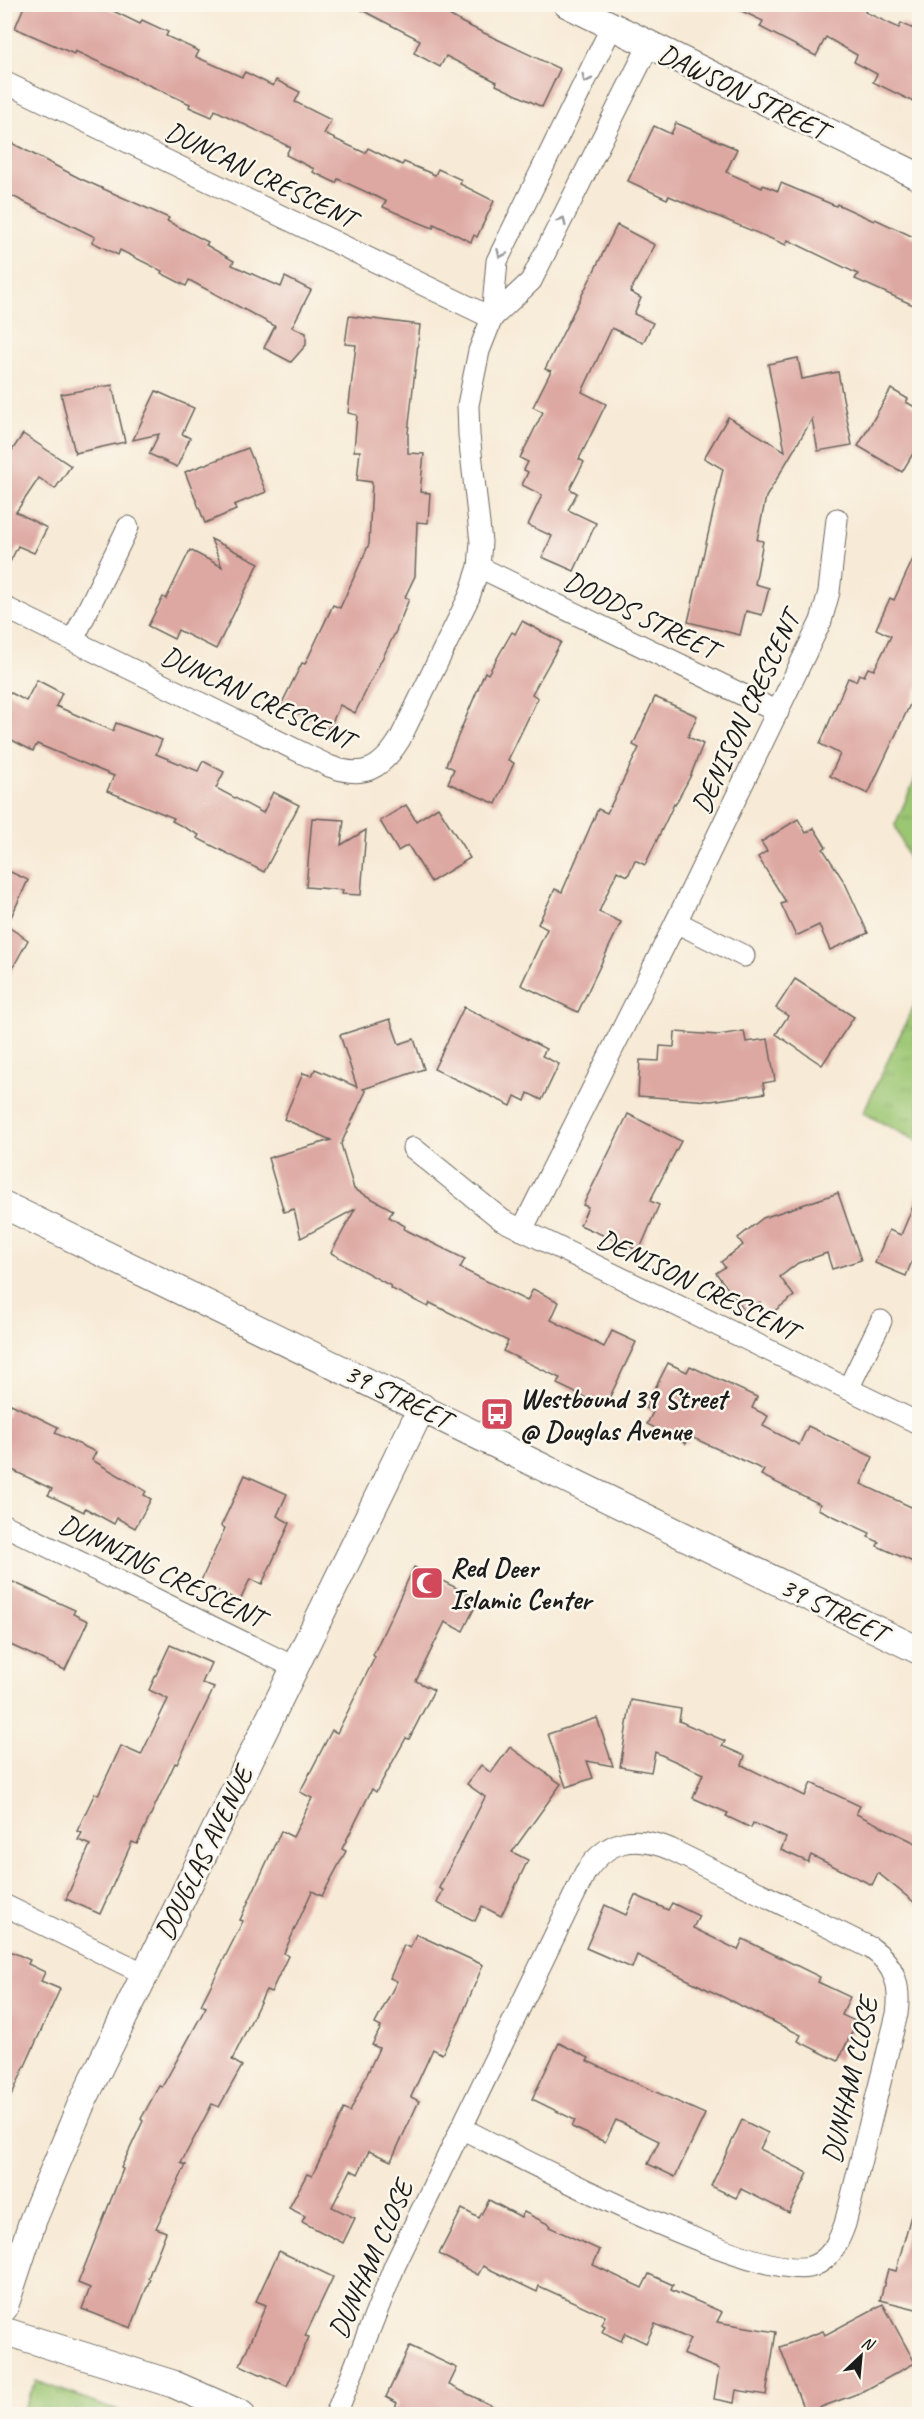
<svg xmlns="http://www.w3.org/2000/svg" width="924" height="2419" font-family="Caveat,sans-serif">
  <defs>
    <pattern id="grass-tufts" width="24" height="20" patternUnits="userSpaceOnUse" patternTransform="scale(1.5)"><rect width="24" height="20" fill="#9bc672"/><path d="M3 7l-1-3M5 7V3M7 7l1-3M15 17l-1-3M17 17v-4M19 17l1-3" fill="none" stroke="#85aa62"/></pattern>
  </defs>
  <rect width="100%" height="100%" fill="#fbf7ec"/>
  <filter id="ink" filterUnits="userSpaceOnUse"><feTurbulence type="fractalNoise" baseFrequency=".0167" numOctaves="2"/><feDisplacementMap in="SourceGraphic" scale="12" xChannelSelector="R" yChannelSelector="G"/><feConvolveMatrix kernelMatrix="1 2 1 2 8 2 1 2 1" color-interpolation-filters="sRGB"/></filter>
  <filter id="wash" filterUnits="userSpaceOnUse"><feTurbulence type="fractalNoise" baseFrequency=".008" numOctaves="4" result="noise"/><feDisplacementMap in="SourceGraphic" scale="24" xChannelSelector="R" yChannelSelector="G"/><feGaussianBlur stdDeviation="1.35" result="paint"/><feColorMatrix in="noise" values="0 0 0 0 0 0 0 0 0 0 0 0 0 0 0 0 0 1.4 0 .05"/><feComposite in="paint" operator="in"/></filter>
  <g filter="url(#wash)">
    <rect width="100%" height="100%" fill="#f7ead6"/>
    <g fill="url(#grass-tufts)" stroke="#5c7147" stroke-width="1.5">
      <polygon points="919,770 919,885 895,825"/>
      <polygon points="919,995 919,1142 863,1113"/>
      <polygon points="36,2381 128,2414 22,2414"/>
    </g>
    <g id="blocks">
      <g fill="#dda8a2">
        <polygon points="25,4 99,4 140,24 142,20 168,32 166,36 199,51 196,57 242,77 245,72 273,86 276,80 300,92 295,102 331,120 324,134 365,153 368,148 402,165 404,162 435,175 438,169 462,180 460,184 494,201 477,237 474,235 471,242 434,224 433,228 408,218 383,207 386,201 338,179 336,183 313,172 314,169 286,155 290,147 215,110 212,117 189,107 190,104 75,51 74,54 15,28"/>
        <polygon points="350,4 430,4 463,23 560,69 542,107 496,85 497,82 446,56 440,67 414,53 420,40"/>
        <polygon points="727,4 869,4 865,12 899,28 901,23 920,32 920,105 873,82 877,74 854,62 857,55 826,37 816,56 760,27 763,21"/>
        <polygon points="676,123 737,149 726,172 762,188 763,185 778,191 781,183 836,206 837,204 874,221 875,219 920,240 920,308 855,279 858,274 788,240 786,245 669,196 667,199 628,181 654,126 671,134"/>
        <polygon points="4,139 79,178 169,218 167,221 208,242 206,245 234,261 232,265 281,287 285,277 311,290 292,327 306,333 306,345 291,362 264,348 275,326 189,280 186,286 161,273 162,271 120,250 118,255 92,242 95,237 4,192"/>
        <polygon points="617,225 655,245 630,292 641,298 634,314 653,323 643,343 612,328 582,392 606,404 579,459 584,462 570,489 577,493 568,510 596,523 574,571 542,557 552,536 528,525 542,495 522,485 528,472 524,470 528,462 520,458 543,412 533,407 551,371 545,369"/>
        <polygon points="349,316 420,325 408,433 408,453 424,454 420,492 430,493 428,523 417,522 415,576 405,597 409,599 396,631 355,713 340,705 329,729 281,705 302,663 305,664 333,605 340,608 369,544 372,482 357,480 360,451 354,451 357,415 348,413 356,345 345,344"/>
        <polygon points="798,358 802,379 838,372 852,445 818,451 812,419 766,497 757,540 763,541 755,584 769,588 762,615 746,611 740,635 688,622 723,469 704,458 728,417 785,451 768,364"/>
        <polygon points="112,385 125,442 75,453 61,394"/>
        <polygon points="891,389 908,399 906,402 920,410 920,442 902,472 858,446"/>
        <polygon points="156,391 194,408 182,434 190,438 177,467 149,454 159,434 133,440"/>
        <polygon points="23,434 71,466 55,489 39,478 16,512 47,528 34,553 18,546 4,574 4,462"/>
        <polygon points="248,448 266,492 234,505 236,510 205,523 185,472"/>
        <polygon points="211,539 259,563 216,649 178,630 174,639 148,626 163,597 166,599 190,550 222,567"/>
        <polygon points="920,544 920,683 868,794 830,776 840,754 820,744 848,678 856,681 859,674 864,676 868,668 874,670 891,636 876,629 890,598 894,600"/>
        <polygon points="522,621 561,642 532,694 538,698 508,760 514,763 496,804 448,783 454,769 446,765 485,672 488,674 512,632 515,634"/>
        <polygon points="37,680 62,693 56,706 113,731 116,723 162,740 156,754 198,771 203,761 224,772 216,788 263,813 273,792 299,805 264,872 197,838 199,835 172,821 174,818 107,791 114,776 37,744 33,751 4,736 4,689 26,701"/>
        <polygon points="655,697 697,716 688,737 703,744 690,777 675,805 674,804 645,865 635,860 628,876 617,871 599,912 621,922 578,1012 521,985 547,929 538,924 555,889 562,892 598,809 607,813 639,748 633,745"/>
        <polygon points="406,805 416,821 438,807 470,858 431,882 408,845 398,851 380,821"/>
        <polygon points="312,818 344,820 341,845 366,830 361,895 342,894 343,890 306,887"/>
        <polygon points="798,819 806,833 814,828 826,847 823,849 845,883 868,933 830,950 819,925 796,936 781,904 786,902 758,857 767,851 761,842"/>
        <polygon points="4,869 28,880 7,926 28,940 4,984"/>
        <polygon points="795,979 854,1017 822,1065 776,1034 788,1016 776,1008"/>
        <polygon points="464,1007 546,1049 542,1056 559,1064 542,1100 528,1093 525,1101 515,1096 511,1106 434,1069"/>
        <polygon points="390,1019 399,1044 414,1039 424,1069 363,1089 366,1091 341,1144 354,1189 393,1210 389,1217 405,1226 404,1229 465,1259 460,1268 527,1301 533,1289 559,1302 551,1320 604,1347 612,1331 636,1342 605,1407 557,1384 560,1378 503,1351 508,1341 430,1303 428,1307 390,1288 391,1286 331,1253 355,1209 301,1238 294,1209 284,1212 268,1158 331,1140 284,1119 303,1073 312,1076 315,1069 357,1087 340,1035"/>
        <polygon points="744,1031 746,1042 768,1039 775,1081 763,1083 765,1093 711,1101 638,1096 640,1060 659,1061 660,1046 674,1047 675,1032 718,1035"/>
        <polygon points="628,1114 681,1141 650,1201 659,1205 639,1251 580,1225 588,1207 583,1205"/>
        <polygon points="920,1190 920,1264 912,1261 906,1276 875,1263 889,1230 901,1235"/>
        <polygon points="838,1193 861,1260 832,1269 827,1253 798,1263 780,1277 794,1296 769,1315 760,1302 746,1313 716,1273 725,1267 721,1262 743,1245 738,1238 763,1218"/>
        <polygon points="668,1363 687,1372 690,1366 757,1397 752,1408 768,1416 763,1426 799,1445 808,1426 873,1457 861,1484 920,1511 920,1565 877,1546 879,1542 868,1537 870,1533 818,1509 820,1504 761,1475 764,1470 689,1436 686,1444 647,1424 653,1412 645,1408"/>
        <polygon points="11,1404 58,1427 55,1433 96,1452 92,1460 146,1491 144,1495 151,1499 135,1528 117,1518 114,1524 85,1508 84,1512 48,1495 52,1489 4,1466 4,1419"/>
        <polygon points="245,1475 287,1494 277,1516 290,1523 262,1584 250,1579 240,1601 200,1583 225,1528 221,1526"/>
        <polygon points="414,1567 479,1599 463,1631 445,1622 416,1681 434,1690 409,1739 406,1738 376,1792 372,1789 342,1849 346,1851 322,1896 312,1891 284,1953 288,1956 271,1992 266,1990 232,2060 242,2066 219,2107 212,2104 181,2163 186,2165 156,2228 166,2232 148,2278 150,2279 131,2328 82,2309 90,2288 78,2283 123,2169 121,2168 143,2121 141,2119 159,2086 162,2087 206,2007 201,2005 243,1921 240,1920 281,1831 293,1837 312,1798 300,1792 332,1730 337,1733 375,1657 373,1655"/>
        <polygon points="4,1578 75,1610 73,1614 88,1621 65,1670 4,1642"/>
        <polygon points="170,1645 211,1663 202,1683 214,1688 177,1764 175,1763 137,1844 132,1842 100,1914 66,1899 90,1845 78,1840 82,1833 77,1831 95,1793 98,1795 121,1746 141,1755 168,1699 149,1690"/>
        <polygon points="631,1700 681,1709 679,1721 725,1741 722,1746 745,1756 742,1765 805,1796 811,1783 860,1806 856,1814 920,1845 920,1907 878,1873 872,1885 811,1855 808,1862 781,1850 786,1838 753,1823 751,1828 726,1816 728,1813 693,1798 703,1774 655,1752 651,1772 620,1767"/>
        <polygon points="597,1718 613,1766 587,1761 593,1778 566,1787 548,1734"/>
        <polygon points="510,1747 561,1784 512,1852 528,1860 501,1916 482,1906 475,1921 437,1903 443,1890 439,1888 485,1797 467,1784 481,1765 491,1773"/>
        <polygon points="635,1895 668,1910 672,1903 699,1916 693,1928 738,1950 743,1939 820,1977 818,1982 850,1997 842,2015 857,2022 838,2061 798,2041 801,2035 637,1955 632,1968 586,1948 605,1905 626,1915"/>
        <polygon points="416,1934 483,1965 460,2020 442,2054 433,2049 411,2097 419,2101 391,2161 369,2151 358,2174 351,2170 332,2207 355,2218 343,2243 302,2222 305,2216 289,2208 307,2174 312,2176 344,2109 350,2112 379,2048 372,2045 381,2027 375,2024 397,1981 390,1978 404,1945 410,1948"/>
        <polygon points="10,1951 30,1960 28,1964 45,1972 41,1981 60,1989 4,2112 4,1964"/>
        <polygon points="559,2043 589,2058 587,2061 705,2114 675,2177 648,2164 659,2141 616,2120 605,2142 572,2127 575,2120 532,2099"/>
        <polygon points="742,2120 768,2133 760,2149 808,2173 789,2213 741,2189 736,2198 711,2186"/>
        <polygon points="489,2200 521,2217 524,2212 550,2225 549,2227 600,2250 593,2265 642,2288 649,2274 673,2285 671,2290 722,2312 717,2322 776,2332 766,2395 736,2390 734,2403 714,2399 719,2369 683,2354 690,2339 655,2324 646,2343 625,2333 621,2341 602,2332 605,2326 601,2324 605,2316 539,2286 537,2292 483,2266 478,2275 439,2254 462,2209 479,2218"/>
        <polygon points="913,2208 920,2209 920,2310 880,2300 888,2269 896,2271"/>
        <polygon points="279,2251 333,2277 305,2336 309,2337 287,2386 240,2365 266,2305 256,2301"/>
        <polygon points="883,2304 915,2363 862,2392 805,2413 780,2347 823,2331 825,2335"/>
        <polygon points="410,2346 457,2368 449,2385 511,2415 392,2415 397,2403 386,2397"/>
      </g>
    </g>
  </g>
  <g filter="url(#ink)">
    <use href="#blocks" fill-opacity="0" stroke="#69645d" stroke-width="1.5"/>
    <g fill="none" stroke-linecap="round" stroke-linejoin="round">
      <g stroke="#69645d" stroke-width="23">
        <g id="minor">
          <path d="M4 82 492 318 479 351 468 405 469 435 481 542 479 567 469 597 400 739C381 770 363 779 329 766L4 607"/>
          <polyline points="492,318 497,261 612,26"/>
          <polyline points="492,318 531,281 649,45"/>
          <polyline points="479,567 778,712"/>
          <polyline points="73,640 128,527"/>
          <polyline points="676,922 744,956"/>
          <polyline points="413,1148 502,1220 920,1424"/>
          <polyline points="522,1230 676,922 821,621 829,592 837,519"/>
          <polyline points="848,1389 881,1321"/>
          <polyline points="4,1525 294,1667"/>
          <polyline points="4,1905 145,1974"/>
          <path d="M336 2414 395 2265 585 1873C607 1840 633 1834 670 1849L871 1948C895 1965 901 1986 897 2014L845 2224C839 2241 831 2259 813 2266 761 2285 519 2157 461 2128"/>
        </g>
      </g>
      <g stroke="#69645d" stroke-width="29">
        <g id="tertiary">
          <polyline points="567,4 920,177"/>
          <polyline points="4,1205 920,1651"/>
          <polyline points="4,2308 33,2220 80,2107 422,1407"/>
          <polyline points="4,2331 173,2384 241,2414"/>
        </g>
      </g>
      <use href="#minor" stroke="#fff" stroke-width="21"/>
      <use href="#tertiary" stroke="#fff" stroke-width="27"/>
    </g>
    <defs><path id="oneway-chevron" d="M-2-3.5L2.5 0L-2 3.5" fill="none" stroke-width="1.6" stroke-linecap="round" stroke-linejoin="round" transform="scale(1.5)"/></defs>
    <g stroke="#999">
      <use href="#oneway-chevron" transform="translate(586 79) rotate(116)"/>
      <use href="#oneway-chevron" transform="translate(562 221) rotate(-63)"/>
      <use href="#oneway-chevron" transform="translate(501 254) rotate(114)"/>
    </g>
  </g>
  <defs>
    <g id="bus-square" transform="scale(1.725)"><rect x="-9" y="-9" width="18" height="18" rx="4" fill="#d1495b" stroke="#fbf7ec"/><path d="M-5-6H5V4H4V6H2V4H-2V6H-4V4H-5ZM-3.5-4V0h7V-4ZM-3.5 1.2v1.5H-2V1.2ZM2 1.2v1.5H3.5V1.2Z" fill="#fff"/></g>
    <g id="mosque-square" transform="scale(1.725)"><rect x="-9" y="-9" width="18" height="18" rx="4" fill="#d1495b" stroke="#fbf7ec"/><path d="M3.5-4.9A6 6 0 1 0 3.5 4.9A5 5 0 1 1 3.5-4.9Z" fill="#fff"/></g>
  </defs>
  <g fill-rule="evenodd">
    <use href="#bus-square" x="497" y="1414"/>
    <use href="#mosque-square" x="427" y="1583"/>
  </g>
  <g text-anchor="middle" stroke-width="5" stroke-linejoin="round" paint-order="stroke">
    <g font-size="28" fill="#1c1c1c" stroke="#fbf7ec">
      <text transform="translate(743 91) rotate(26)" y="10">DAWSON STREET</text>
      <text transform="translate(261 174) rotate(26)" y="10">DUNCAN CRESCENT</text>
      <text transform="translate(641 614) rotate(26)" y="10">DODDS STREET</text>
      <text transform="translate(258 697) rotate(25)" y="10">DUNCAN CRESCENT</text>
      <text transform="translate(745 712) rotate(-65)" y="10">DENISON CRESCENT</text>
      <text transform="translate(698 1284) rotate(26)" y="10">DENISON CRESCENT</text>
      <text transform="translate(398 1395) rotate(26)" y="10">39 STREET</text>
      <text transform="translate(162 1570) rotate(26)" y="10">DUNNING CRESCENT</text>
      <text transform="translate(834 1609) rotate(26)" y="10">39 STREET</text>
      <text transform="translate(203 1853) rotate(-64)" y="10">DOUGLAS AVENUE</text>
      <text transform="translate(849 2080) rotate(-77)" y="10">DUNHAM CLOSE</text>
      <text transform="translate(370 2259) rotate(-66)" y="10">DUNHAM CLOSE</text>
    </g>
    <g font-size="28" font-weight="bold" fill="#1c1c1c" stroke="#fbf7ec" text-anchor="start">
      <text x="520" y="1408">Westbound 39 Street<tspan x="520" dy="32">@ Douglas Avenue</tspan></text>
      <text x="450" y="1577">Red Deer<tspan x="450" dy="32">Islamic Center</tspan></text>
    </g>
  </g>
  <rect width="924" height="2419" fill="none" stroke="#fbf7ec" stroke-width="24"/>
  <g transform="translate(861 2356) rotate(26)" stroke="#fbf7ec" stroke-width="4.5" paint-order="stroke">
  <path d="M0-4.5L10 22L0 15L-10 22Z" fill="#1c1c1c"/>
  <text y="-9" font-size="16" font-weight="bold" text-anchor="middle" fill="#1c1c1c">N</text>
  </g>
</svg>
